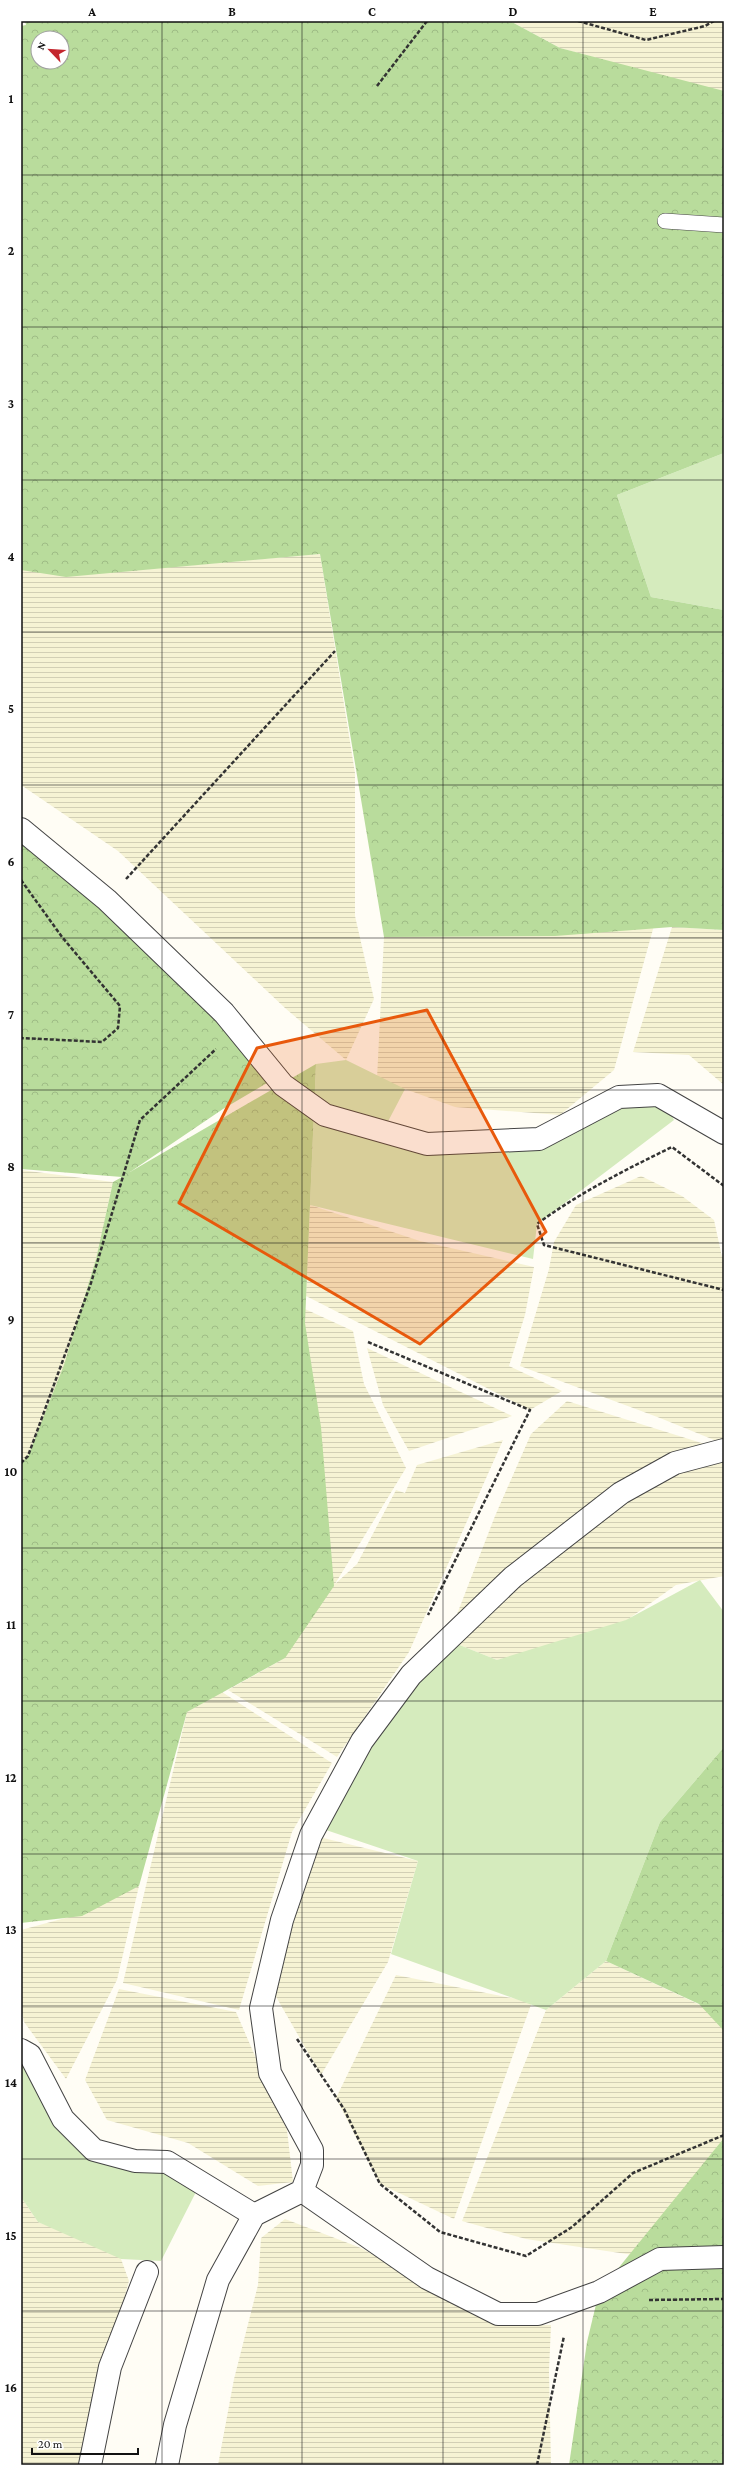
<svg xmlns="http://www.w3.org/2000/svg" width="745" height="2486" font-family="'Crimson Pro',serif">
  <defs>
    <pattern id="farmland-rules" width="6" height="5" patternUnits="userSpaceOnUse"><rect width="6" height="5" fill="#f6f3d4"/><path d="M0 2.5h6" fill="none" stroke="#d2cfb5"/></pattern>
    <pattern id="forest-crowns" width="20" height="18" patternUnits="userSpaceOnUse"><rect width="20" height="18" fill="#b9dc9c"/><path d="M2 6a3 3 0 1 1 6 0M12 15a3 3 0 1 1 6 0" fill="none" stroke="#9ebc85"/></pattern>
  </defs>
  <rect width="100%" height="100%" fill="#fffdf5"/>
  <g fill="url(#farmland-rules)">
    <polygon points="510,21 724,21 724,93 560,48"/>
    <polygon points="320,554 355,773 355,916 374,999 346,1060 285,1008 118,851 21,785 21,568 81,575"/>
    <polygon points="655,922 614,1070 560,1115 455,1107 377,1079 384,937"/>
    <polygon points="672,927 724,930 724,1085 689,1055 633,1052"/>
    <polygon points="21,1170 113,1182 83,1320 28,1456 21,1463"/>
    <polygon points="641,1176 682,1196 714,1220 722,1257 724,1256 724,1444 660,1418 520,1366 549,1269 554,1242 576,1205"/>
    <polygon points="310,1205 420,1241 534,1267 525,1315 509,1366 562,1391 530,1410 306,1296"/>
    <polygon points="305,1309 353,1331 364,1384 406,1468 335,1584 357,1564 396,1490 405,1493 417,1465 503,1440 409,1652 337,1757 228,1690 285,1658"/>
    <polygon points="367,1348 512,1416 409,1451 383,1405"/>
    <polygon points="567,1401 724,1450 724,1576 676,1585 606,1635 497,1660 447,1640 495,1516 531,1434"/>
    <polygon points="222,1692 332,1763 292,1832 239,2010 123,1983 187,1712"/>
    <polygon points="311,1835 418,1861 388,1962 321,2075 267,1981"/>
    <polygon points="139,1886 117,1980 66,2079 24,2022 21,2007 21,1930 69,1917"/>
    <polygon points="606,1961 713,2011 724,2025 724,2145 660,2259 526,2239 462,2221 546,2010"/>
    <polygon points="396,1975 532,2002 454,2219 380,2184 336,2098"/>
    <polygon points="119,1989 236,2012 287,2130 293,2182 258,2186 188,2143 107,2120 85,2080"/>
    <polygon points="21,2197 38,2222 110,2249 121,2259 129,2281 78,2465 21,2465"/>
    <polygon points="285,2219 361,2248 499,2326 551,2325 549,2371 551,2465 218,2465 234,2379 258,2285 261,2238"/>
  </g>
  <g fill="#d5ebbd">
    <polygon points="724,453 724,610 651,597 617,495"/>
    <polygon points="346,1060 405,1089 383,1131 531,1147 619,1097 663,1099 674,1120 537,1224 533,1259 310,1205 316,1064"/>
    <polygon points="700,1580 724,1612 724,1747 660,1822 606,1961 546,2010 391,1954 418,1861 323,1829 343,1776 447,1640 497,1660 626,1620"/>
    <polygon points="21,2062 63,2119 119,2156 167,2162 197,2190 161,2261 121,2259 38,2222 21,2197"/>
  </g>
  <g fill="url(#forest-crowns)" fill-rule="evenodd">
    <path d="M25 21H510L560 48 724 91V453L617 495 651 597 724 610V930L672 927 555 936 384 937 320 554 66 577 21 570V26L26 25ZM38 38H62V62H38Z"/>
    <polygon points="21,829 277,1077 223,1109 130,1172 316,1064 305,1323 321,1427 334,1586 285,1658 187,1712 139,1886 82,1916 21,1923 21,1463 28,1456 64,1365 96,1259 113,1182 122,1177 21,1169"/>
    <polygon points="724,1747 724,2031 699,2004 606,1961 660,1822"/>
    <polygon points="724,2138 724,2465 569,2465 587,2342 599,2292"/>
  </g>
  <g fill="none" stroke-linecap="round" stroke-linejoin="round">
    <g stroke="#444" stroke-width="16">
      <polyline id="service" points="665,221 724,225"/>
    </g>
    <g stroke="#444" stroke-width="24">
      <g id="minor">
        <polyline points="21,829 107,900 224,1013 283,1085 325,1115 427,1144 539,1139 619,1097 658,1095 724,1133"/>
        <polyline points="21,2050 30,2055 63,2119 94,2150 135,2161 167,2162 254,2215"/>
        <polyline points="302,2191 427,2278 498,2314 538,2314 599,2292 660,2259 724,2257"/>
        <polyline points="90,2465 110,2367 147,2272"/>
        <polyline points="167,2465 175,2425 218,2280 254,2215 302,2191 312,2165 312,2150 270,2073 261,2008 282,1920 311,1835 362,1741 411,1675 513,1577 621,1493 675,1463 724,1450"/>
      </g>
    </g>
    <g stroke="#333" stroke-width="2.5" stroke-dasharray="4 2" stroke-linecap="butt">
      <polyline points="578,21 646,40 705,26 714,21"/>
      <polyline points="377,86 427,21"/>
      <polyline points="126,879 335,651"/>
      <polyline points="21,880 62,937 120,1006 118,1028 102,1042 21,1038"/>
      <path d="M724 1186 672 1147C625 1170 579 1193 537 1224L544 1245 724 1290"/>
      <polyline points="368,1342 530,1410 428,1615"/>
      <polyline points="21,1463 28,1456 91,1283 140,1120 216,1049"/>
      <polyline points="297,2039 344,2109 380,2184 440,2232 526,2256 572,2227 633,2173 724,2135"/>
      <polyline points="649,2300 724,2299"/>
      <polyline points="537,2465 564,2336"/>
    </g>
    <use href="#service" stroke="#fff" stroke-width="15"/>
    <use href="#minor" stroke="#fff" stroke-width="22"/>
  </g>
  <path fill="#e8590c" fill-opacity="0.2" stroke="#e8590c" stroke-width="3" stroke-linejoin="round" d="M427 1010 546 1232 420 1344 179 1203 257 1048Z"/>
  <path fill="none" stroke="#111" stroke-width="1" stroke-opacity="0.55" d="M162 21V2465M302 21V2465M443 21V2465M583 21V2465M21 175H724M21 327H724M21 480H724M21 632H724M21 785H724M21 938H724M21 1090H724M21 1243H724M21 1396H724M21 1548H724M21 1701H724M21 1854H724M21 2006H724M21 2159H724M21 2311H724"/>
  <rect width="745" height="2486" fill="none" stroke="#ffffff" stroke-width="44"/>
  <g transform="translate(50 50) rotate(295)"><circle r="19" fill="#ffffff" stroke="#a0a0a0"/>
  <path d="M0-3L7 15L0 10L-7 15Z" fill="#c4262e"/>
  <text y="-6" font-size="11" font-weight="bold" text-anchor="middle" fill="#111111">N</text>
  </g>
  <path d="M32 2448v6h106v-6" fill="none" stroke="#111111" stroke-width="2"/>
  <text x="38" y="2448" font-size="12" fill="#111111" stroke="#ffffff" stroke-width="3" paint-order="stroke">20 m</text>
  <rect x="22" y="22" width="701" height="2442" fill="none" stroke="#111" stroke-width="1.5"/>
  <g font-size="13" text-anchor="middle" font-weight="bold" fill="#111">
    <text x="92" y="16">A</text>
    <text x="232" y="16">B</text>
    <text x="372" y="16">C</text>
    <text x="513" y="16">D</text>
    <text x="653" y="16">E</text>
    <text x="11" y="103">1</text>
    <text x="11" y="255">2</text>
    <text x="11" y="408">3</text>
    <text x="11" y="561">4</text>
    <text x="11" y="713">5</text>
    <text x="11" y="866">6</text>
    <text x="11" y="1019">7</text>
    <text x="11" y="1171">8</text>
    <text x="11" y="1324">9</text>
    <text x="11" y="1476">10</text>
    <text x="11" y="1629">11</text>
    <text x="11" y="1782">12</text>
    <text x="11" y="1934">13</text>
    <text x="11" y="2087">14</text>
    <text x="11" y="2240">15</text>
    <text x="11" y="2392">16</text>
  </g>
</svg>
